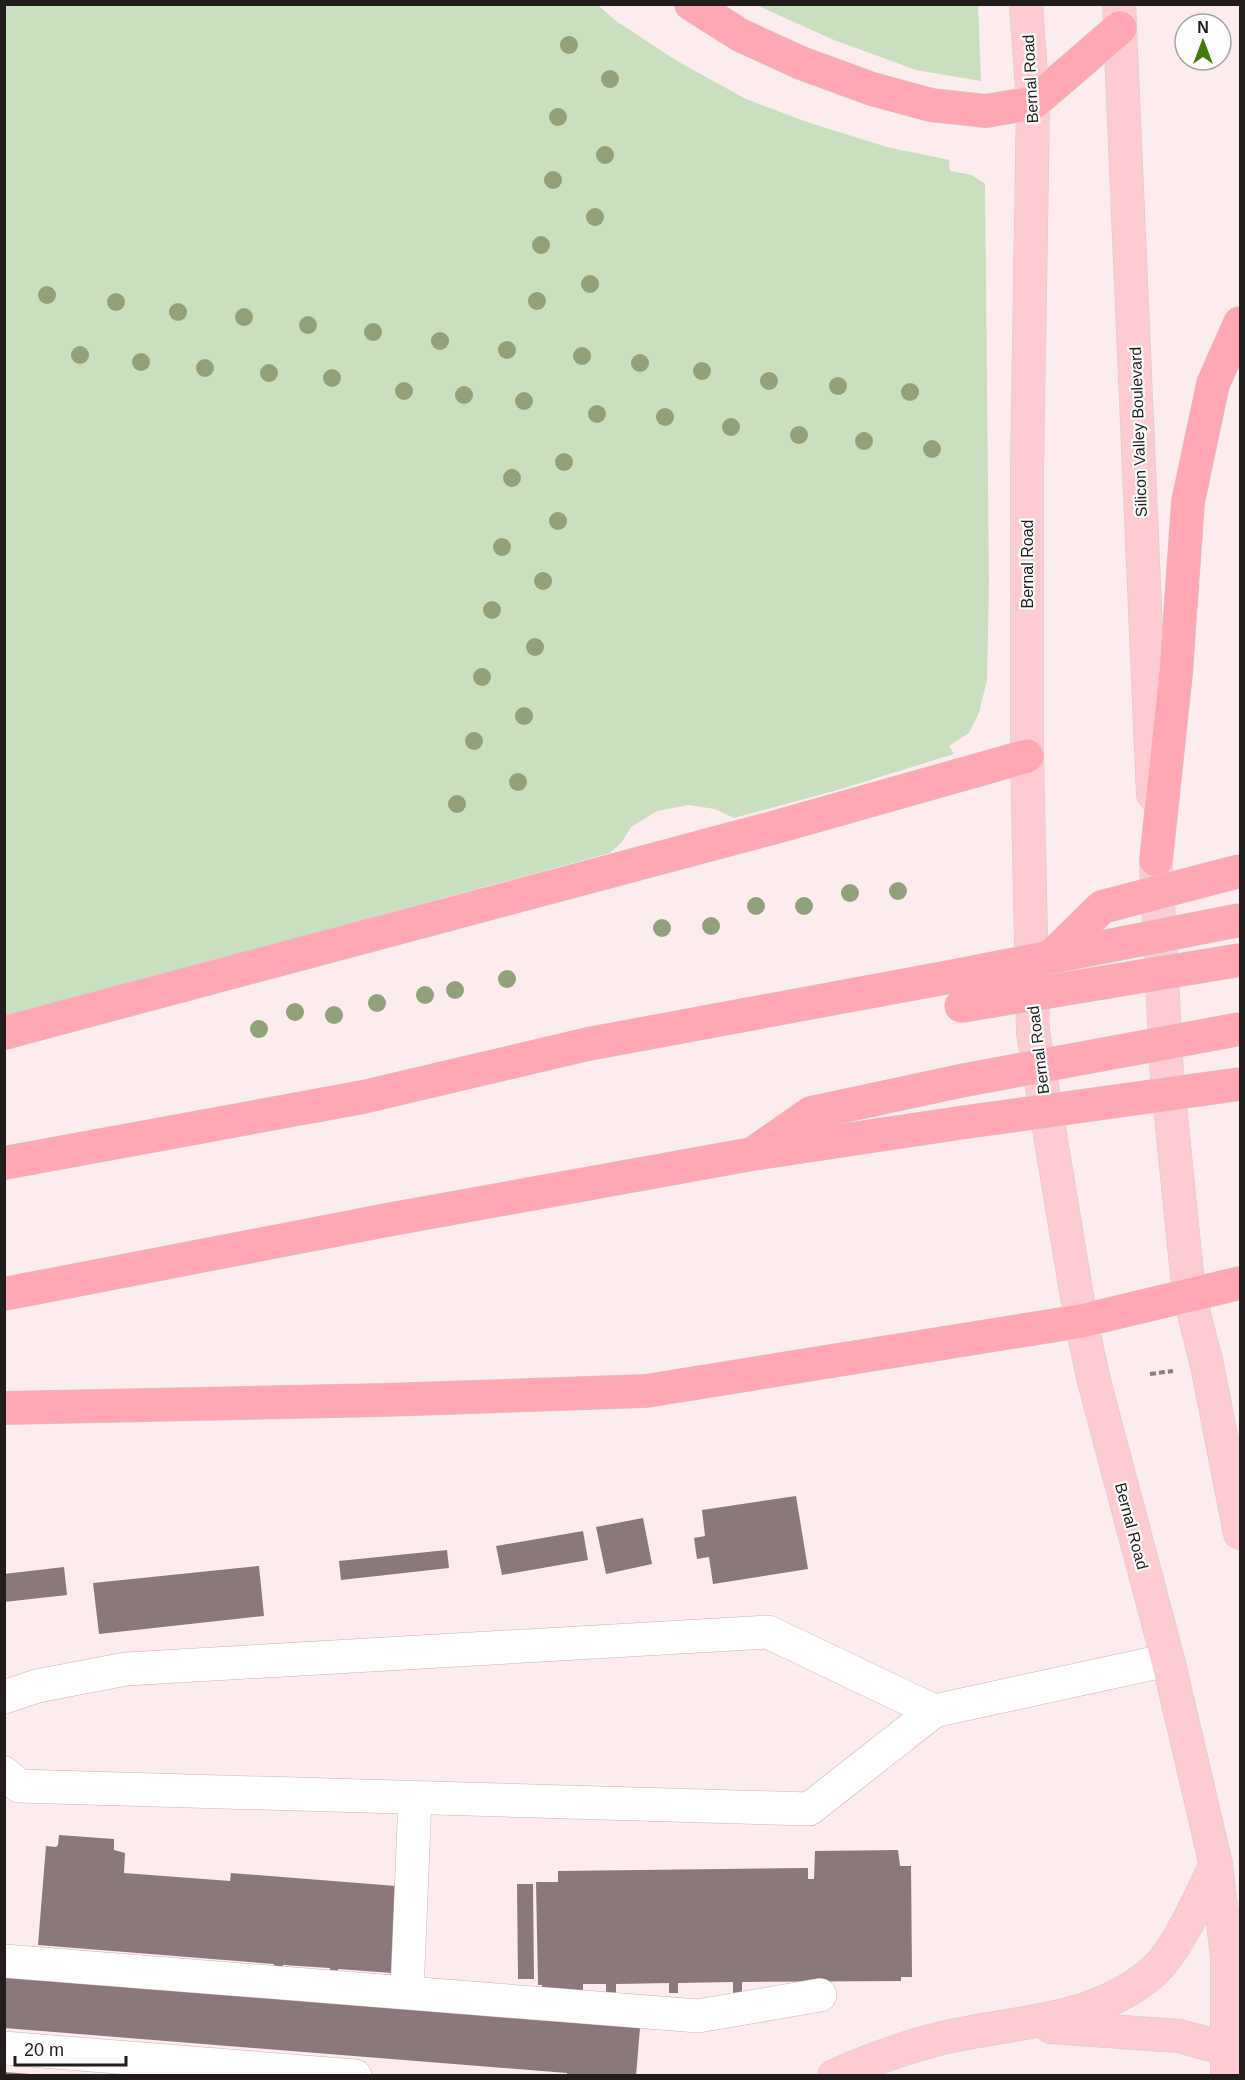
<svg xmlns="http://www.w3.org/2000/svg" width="1245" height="2080" font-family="Helvetica,sans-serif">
  <rect width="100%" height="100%" fill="#fdeced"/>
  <g fill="#cadfbf">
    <polygon points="5,5 598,5 616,21 677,61 746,99 810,123 887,147 949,160 950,171 972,175 985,184 989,584 987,680 979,713 969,733 949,746 954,754 841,789 734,818 715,809 688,805 657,811 631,827 622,842 610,853 5,1017"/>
    <polygon points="756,5 978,5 981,81 916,70 834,40"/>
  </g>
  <g fill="#8a787a">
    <polygon points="796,1496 808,1569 713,1584 709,1557 697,1559 694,1538 705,1536 702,1510"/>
    <polygon points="643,1518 652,1564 606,1574 596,1527"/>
    <polygon points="583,1531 588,1560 502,1575 496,1546"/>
    <polygon points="447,1550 449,1568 341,1580 339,1561"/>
    <polygon points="259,1566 264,1616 99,1634 93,1583"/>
    <polygon points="64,1567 67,1595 4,1602 4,1574"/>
    <polygon points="59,1835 114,1839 114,1850 125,1853 124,1873 230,1881 231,1873 396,1886 392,1973 338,1969 337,1979 330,1978 330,1968 283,1965 282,1974 274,1974 274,1964 38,1945 46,1846 56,1847 58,1845"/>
    <polygon points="898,1850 900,1866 911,1866 912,1977 901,1977 901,1981 742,1982 742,1993 733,1993 733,1982 678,1983 678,1993 669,1993 669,1983 616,1984 616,1994 606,1994 606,1984 583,1984 583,2002 542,2003 542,1985 538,1985 536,1882 558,1882 558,1871 808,1868 808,1879 814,1879 815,1851"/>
    <polygon points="517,1884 533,1884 534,1979 518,1979"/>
    <polygon points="4,1977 640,2028 636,2076 567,2076 567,2073 4,2028"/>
    <polygon points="4,2072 30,2074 30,2076 4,2076"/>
  </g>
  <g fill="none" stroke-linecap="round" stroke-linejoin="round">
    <g stroke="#c7b3b5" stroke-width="34">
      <g id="minor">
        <polyline points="4,1697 37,1686 126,1669 768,1632 934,1711 1168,1660"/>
        <polyline points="4,1773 19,1786 809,1809 934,1711"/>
        <polyline points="4,1961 698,2016 820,1995"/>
        <polyline points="407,1992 415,1798"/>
        <polyline points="4,2048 355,2076"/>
      </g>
    </g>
    <g stroke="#cfcdcd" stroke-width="34">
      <g id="major">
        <polyline points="1026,4 1033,103 1027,470 1027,756 1033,1032 1081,1321 1094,1381 1168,1660 1216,1865 1227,1956 1227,2076"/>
        <polyline points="1119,4 1153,794"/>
        <polyline points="1156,863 1167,1077 1189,1294 1207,1365 1240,1533"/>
        <polyline points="1051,2027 1179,2036 1227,2049 1240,2058"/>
        <path d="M834 2076C868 2061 902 2048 938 2039 1010 2021 1095 2024 1154 1971 1179 1948 1200 1896 1216 1865"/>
      </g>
    </g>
    <g stroke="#cfcdcd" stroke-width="34">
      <g id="highway">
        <polyline points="691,4 740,35 801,63 872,89 931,105 986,111 1033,103 1120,28"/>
        <polyline points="1156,860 1176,673 1188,502 1213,384 1240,323"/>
        <polyline points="4,1033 776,827 1027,756"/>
        <polyline points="758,1150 811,1113 965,1080"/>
        <polyline points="4,1163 363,1097 588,1044 960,975"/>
        <polyline points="4,1294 387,1220 752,1154 966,1122"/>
        <polyline points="4,1408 383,1400 646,1391 1081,1321 1240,1283"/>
      </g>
    </g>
    <polyline stroke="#8a7e7f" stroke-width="4" stroke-dasharray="6 3" stroke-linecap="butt" points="1150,1374 1173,1371"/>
    <use href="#minor" stroke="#fff" stroke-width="33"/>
    <use href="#major" stroke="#ffcbd2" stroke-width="33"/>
    <use href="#highway" stroke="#ffa8b4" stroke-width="33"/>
    <g stroke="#cfcdcd" stroke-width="34" stroke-linecap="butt">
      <g id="highway-bridge">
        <polyline points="1052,956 1102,907 1240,871"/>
        <polyline points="960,975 1240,920"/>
        <polyline points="961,1006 1240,960"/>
        <polyline points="965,1080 1240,1029"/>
        <polyline points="966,1122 1240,1084"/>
      </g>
    </g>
    <use href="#highway-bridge" stroke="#ffa8b4" stroke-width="33"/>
  </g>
  <g fill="#92a17b">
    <circle cx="569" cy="45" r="9"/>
    <circle cx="610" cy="79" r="9"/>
    <circle cx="558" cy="117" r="9"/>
    <circle cx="605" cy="155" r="9"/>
    <circle cx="553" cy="180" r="9"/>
    <circle cx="595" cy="217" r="9"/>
    <circle cx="541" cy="245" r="9"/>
    <circle cx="590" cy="284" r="9"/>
    <circle cx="47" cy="295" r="9"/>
    <circle cx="537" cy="301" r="9"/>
    <circle cx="116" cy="302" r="9"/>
    <circle cx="178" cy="312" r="9"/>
    <circle cx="244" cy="317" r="9"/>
    <circle cx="308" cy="325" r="9"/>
    <circle cx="373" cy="332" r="9"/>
    <circle cx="440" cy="341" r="9"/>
    <circle cx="507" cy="350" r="9"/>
    <circle cx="80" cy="355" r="9"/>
    <circle cx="582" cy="356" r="9"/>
    <circle cx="141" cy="362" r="9"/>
    <circle cx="640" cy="363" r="9"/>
    <circle cx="205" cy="368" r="9"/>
    <circle cx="702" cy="371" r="9"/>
    <circle cx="269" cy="373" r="9"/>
    <circle cx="332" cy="378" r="9"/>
    <circle cx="769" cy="381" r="9"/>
    <circle cx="838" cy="386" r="9"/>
    <circle cx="404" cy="391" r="9"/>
    <circle cx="910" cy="392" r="9"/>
    <circle cx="464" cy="395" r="9"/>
    <circle cx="524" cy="401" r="9"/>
    <circle cx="597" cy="414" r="9"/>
    <circle cx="665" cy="417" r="9"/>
    <circle cx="731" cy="427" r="9"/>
    <circle cx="799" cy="435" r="9"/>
    <circle cx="864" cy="441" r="9"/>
    <circle cx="932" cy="449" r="9"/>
    <circle cx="564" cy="462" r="9"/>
    <circle cx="512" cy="478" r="9"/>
    <circle cx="558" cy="521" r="9"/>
    <circle cx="502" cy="547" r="9"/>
    <circle cx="543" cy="581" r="9"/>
    <circle cx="492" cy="610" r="9"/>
    <circle cx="535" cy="647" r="9"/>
    <circle cx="482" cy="677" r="9"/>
    <circle cx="524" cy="716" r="9"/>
    <circle cx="474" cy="741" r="9"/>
    <circle cx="518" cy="782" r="9"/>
    <circle cx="457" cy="804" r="9"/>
    <circle cx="898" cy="891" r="9"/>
    <circle cx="850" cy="893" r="9"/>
    <circle cx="756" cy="906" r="9"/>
    <circle cx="804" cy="906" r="9"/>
    <circle cx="711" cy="926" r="9"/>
    <circle cx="662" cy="928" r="9"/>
    <circle cx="507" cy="979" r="9"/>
    <circle cx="455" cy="990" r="9"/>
    <circle cx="425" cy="995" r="9"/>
    <circle cx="377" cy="1003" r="9"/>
    <circle cx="295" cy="1012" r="9"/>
    <circle cx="334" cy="1015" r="9"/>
    <circle cx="259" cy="1029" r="9"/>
  </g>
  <g text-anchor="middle" stroke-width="4.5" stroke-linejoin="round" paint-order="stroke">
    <g font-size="16" fill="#231c1d" stroke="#fefefe">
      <text transform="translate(1030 79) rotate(-93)" y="6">Bernal Road</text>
      <text transform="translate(1138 432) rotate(-92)" y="6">Silicon Valley Boulevard</text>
      <text transform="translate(1027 564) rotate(-90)" y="6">Bernal Road</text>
      <text transform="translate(1038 1050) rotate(-97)" y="6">Bernal Road</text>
      <text transform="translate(1132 1526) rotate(75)" y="6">Bernal Road</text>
    </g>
  </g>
  <rect width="1245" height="2080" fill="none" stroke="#231c1d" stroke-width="12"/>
  <g transform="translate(1203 42)"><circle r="28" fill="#fefefe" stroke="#a6a4a4" stroke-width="1.5"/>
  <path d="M0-4.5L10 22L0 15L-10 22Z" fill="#427a0e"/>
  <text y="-9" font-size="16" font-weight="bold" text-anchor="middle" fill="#231c1d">N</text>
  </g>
  <path d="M15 2056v9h111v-9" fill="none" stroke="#231c1d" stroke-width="3"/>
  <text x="24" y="2056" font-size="18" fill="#231c1d" stroke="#fefefe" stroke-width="4.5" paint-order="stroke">20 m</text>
</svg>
